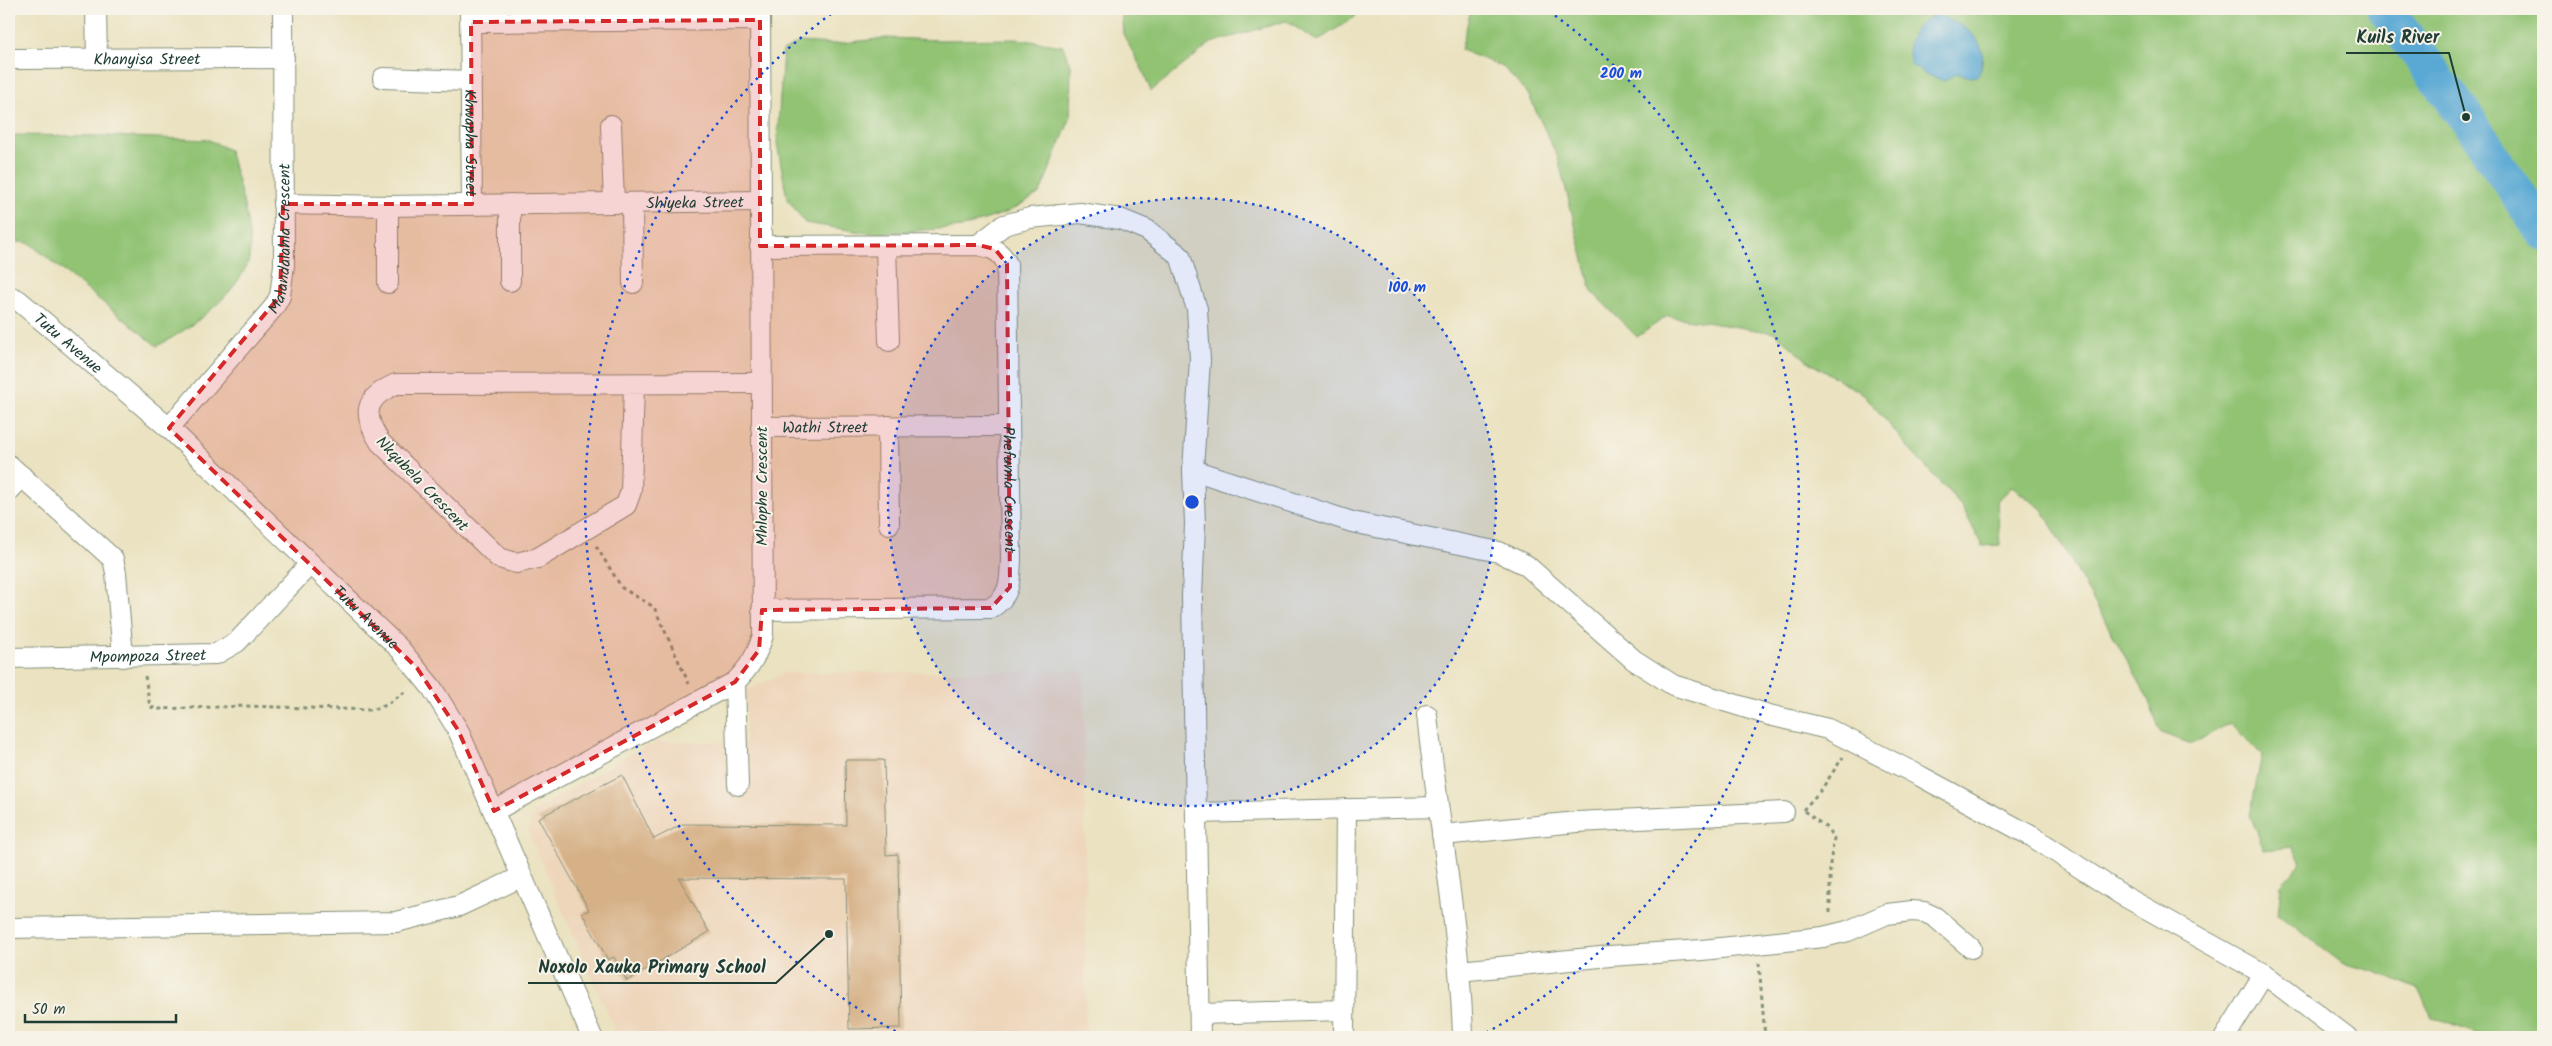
<svg xmlns="http://www.w3.org/2000/svg" width="2552" height="1046" font-family="Kalam,sans-serif">
  <rect width="100%" height="100%" fill="#f7f3e8"/>
  <filter id="ink" filterUnits="userSpaceOnUse"><feTurbulence type="fractalNoise" baseFrequency=".02" numOctaves="2"/><feDisplacementMap in="SourceGraphic" scale="10" xChannelSelector="R" yChannelSelector="G"/><feConvolveMatrix kernelMatrix="1 2 1 2 8 2 1 2 1" color-interpolation-filters="sRGB"/></filter>
  <filter id="wash" filterUnits="userSpaceOnUse"><feTurbulence type="fractalNoise" baseFrequency=".0096" numOctaves="4" result="noise"/><feDisplacementMap in="SourceGraphic" scale="20" xChannelSelector="R" yChannelSelector="G"/><feGaussianBlur stdDeviation="1.12" result="paint"/><feColorMatrix in="noise" values="0 0 0 0 0 0 0 0 0 0 0 0 0 0 0 0 0 1.4 0 .05"/><feComposite in="paint" operator="in"/></filter>
  <g filter="url(#wash)">
    <rect width="100%" height="100%" fill="#eae2c0"/>
    <polygon fill="#eed6bb" points="1084,671 1086,1037 618,1037 528,831 535,811 625,757 657,742 746,742 746,691 784,673"/>
    <g fill="#91c373" stroke="#588054" fill-rule="evenodd">
      <polygon points="1121,9 1356,9 1355,17 1317,41 1286,21 1211,43 1151,91 1143,71 1123,34"/>
      <path d="M1471 9H2543V1037H2485L2432 1017 2418 989 2376 972 2342 963 2278 914 2281 885 2301 863 2293 847 2264 850 2250 815 2262 755 2230 723 2192 744 2161 733 2146 694 2042 509 2012 487 1997 501 2000 545 1982 546 1962 506 1910 450 1864 394 1810 363 1775 333 1667 316 1637 337 1592 292 1558 158 1528 94 1503 67 1461 50ZM1920 24 1970 77 1956 73Z"/>
      <polygon points="887,38 940,40 1017,39 1063,46 1071,68 1070,119 1040,193 1008,212 963,227 874,234 805,223 787,198 777,143 783,51 799,42 834,44"/>
      <path d="M9 135 106 136 209 140 229 150C236 175 256 238 248 262 236 296 187 331 157 346L29 243 9 241Z"/>
    </g>
    <path fill="#5aa9d4" stroke="#3c7384" d="M1935 14C1965 25 1994 40 1978 76L1970 77 1956 73 1945 81 1925 74 1911 65C1904 38 1913 28 1935 14Z"/>
    <g fill="none" stroke-linecap="round" stroke-linejoin="round">
      <polyline stroke="#5aa9d4" stroke-width="36" points="2385,9 2466,117 2543,232"/>
    </g>
    <g id="blocks">
      <polygon fill="#d6b086" points="845,760 884,760 886,855 898,854 901,1028 849,1029 846,879 679,878 709,932 627,981 614,957 608,960 582,913 589,910 538,818 622,775 654,839 683,824 846,825"/>
    </g>
  </g>
  <g filter="url(#ink)">
    <use href="#blocks" fill-opacity="0" stroke="#84907a" stroke-width="1"/>
    <g fill="none" stroke-linecap="round" stroke-linejoin="round">
      <g stroke="#84907a" stroke-width="22">
        <g id="minor">
          <polyline points="96,9 97,59"/>
          <path id="s1" d="M470 9 472 204"/>
          <polyline points="471,22 760,20"/>
          <path id="s2" d="M9 59 284 58"/>
          <polyline points="383,78 471,81"/>
          <polyline points="611,125 614,203"/>
          <polyline points="632,203 633,283"/>
          <path id="s3" d="M283 204 388 206 760 201"/>
          <polyline points="388,206 388,283"/>
          <polyline points="978,245 1004,225 1030,218 1080,213 1120,219 1147,230 1180,256 1197,309 1200,360 1193,470 1195,524 1192,597 1200,1037"/>
          <path id="s4" d="M760 246 978 245C992 248 1000 250 1007 264L1011 559C1010 580 1011 596 991 608L762 610"/>
          <polyline points="886,246 889,341"/>
          <polyline points="510,281 510,204"/>
          <path id="s5" d="M9 296 18 300 169 428 400 649 432 688 458 730 592 1037"/>
          <path d="M634 384 631 491 626 505 538 558 516 563 499 558 380 442C362 414 364 398 396 384L761 383"/>
          <polyline points="888,426 889,524"/>
          <path id="s6" d="M761 427 1009 426"/>
          <path id="s7" d="M169 428 274 307 280 296 284 265 283 9"/>
          <polyline points="9,465 113,559 116,573 123,657"/>
          <polyline points="1193,470 1352,522 1499,552 1526,565 1634,660 1673,685 1769,715 1828,729 1920,776 2033,837 2122,895 2264,974 2347,1037"/>
          <polyline points="9,491 22,476"/>
          <path id="s8" d="M9 658 216 654 237 642 310 564"/>
          <polyline points="735,682 738,785"/>
          <path d="M1427 715C1438 822 1460 929 1463 1037"/>
          <path d="M494 811 735 682C750 667 757 655 763 635L760 9"/>
          <polyline points="1196,813 1438,807"/>
          <polyline points="1442,835 1577,822 1784,812"/>
          <polyline points="9,928 396,922 459,906 521,877"/>
          <polyline points="1459,971 1610,956 1702,950 1823,937 1848,931 1887,914 1912,911 1924,912 1935,917 1971,948"/>
          <polyline points="1200,1014 1344,1010"/>
          <polyline points="1344,1037 1346,809"/>
          <polyline points="2225,1037 2264,974"/>
        </g>
      </g>
      <g stroke="#84907a" stroke-width="3" stroke-dasharray="4 4" stroke-linecap="butt">
        <polyline points="596,546 622,588 654,607 689,684"/>
        <polyline points="145,676 150,707 159,709 246,706 372,710 384,706 408,690"/>
        <polyline points="1803,810 1821,790 1843,757"/>
        <polyline points="1804,811 1827,828 1834,838 1830,864 1830,916"/>
        <polyline points="1759,963 1765,1037"/>
      </g>
      <use href="#minor" stroke="#fff" stroke-width="20"/>
    </g>
  </g>
  <path fill="#d62828" fill-opacity="0.2" stroke="#d62828" stroke-width="4" stroke-dasharray="10 6" stroke-linejoin="round" d="M760 20V246L978 245 995 249 1007 264 1010 587 991 608 762 610 759 650 735 682 494 811 458 730 417 668 169 428 280 296 283 204H472L471 22Z"/>
  <circle cx="1192" cy="502" r="304" fill="#1d4ed8" fill-opacity=".12"/>
  <g fill="none" stroke="#1d4ed8" stroke-width="2.5" stroke-dasharray="2.5 5">
    <circle cx="1192" cy="502" r="304"/>
    <path d="M902 1035A607 607 0 0 1 835 11M1549 11A607 607 0 0 1 1482 1035"/>
  </g>
  <g text-anchor="middle" stroke-width="4" stroke-linejoin="round" paint-order="stroke">
    <g font-size="16" fill="#1f3d34" stroke="#f7f3e8">
      <text dy="6" stroke="none"><textPath href="#s2" startOffset="138">Khanyisa Street</textPath></text>
      <text dy="6" stroke="none"><textPath href="#s1" startOffset="134">Khwapha Street</textPath></text>
      <text dy="6" stroke="none"><textPath href="#s3" startOffset="412">Shiyeka Street</textPath></text>
      <text dy="6" stroke="none"><textPath href="#s7" startOffset="230">Malandalahla Crescent</textPath></text>
      <text dy="6" stroke="none"><textPath href="#s5" startOffset="76">Tutu Avenue</textPath></text>
      <text dy="6" stroke="none"><textPath href="#s6" startOffset="64">Wathi Street</textPath></text>
      <text transform="translate(423 483) rotate(46)" y="6">Nkqubela Crescent</text>
      <text transform="translate(761 486) rotate(-90)" y="6">Mhlophe Crescent</text>
      <text dy="6" stroke="none"><textPath href="#s4" startOffset="480">Phefumla Crescent</textPath></text>
      <text dy="6" stroke="none"><textPath href="#s5" startOffset="481">Tutu Avenue</textPath></text>
      <text dy="6" stroke="none"><textPath href="#s8" startOffset="139">Mpompoza Street</textPath></text>
    </g>
  </g>
  <circle cx="1192" cy="502" r="8" fill="#1d4ed8" stroke="#f7f3e8" stroke-width="2.5"/>
  <g font-size="15" text-anchor="middle" font-weight="bold" fill="#1d4ed8" stroke="#f7f3e8" stroke-width="4" stroke-linejoin="round" paint-order="stroke">
    <text x="1621" y="78">200 m</text>
    <text x="1407" y="292">100 m</text>
  </g>
  <path fill="none" stroke="#1f3d34" stroke-width="2" d="M2466 117L2449 53H2346M829 934L776 983H528"/>
  <g fill="#1f3d34" stroke="#f7f3e8" stroke-width="2">
    <circle cx="2466" cy="117" r="5"/>
    <circle cx="829" cy="934" r="5"/>
  </g>
  <g font-size="18" text-anchor="middle" font-weight="bold" fill="#1f3d34" stroke="#f7f3e8" stroke-width="4" stroke-linejoin="round" paint-order="stroke">
    <text x="2398" y="43">Kuils River</text>
    <text x="652" y="973">Noxolo Xauka Primary School</text>
  </g>
  <rect width="2552" height="1046" fill="none" stroke="#f7f3e8" stroke-width="30"/>
  <path d="M25 1014v8h151v-8" fill="none" stroke="#1f3d34" stroke-width="2.5"/>
  <text x="32" y="1014" font-size="15" fill="#1f3d34" stroke="#f7f3e8" stroke-width="4" paint-order="stroke">50 m</text>
</svg>
